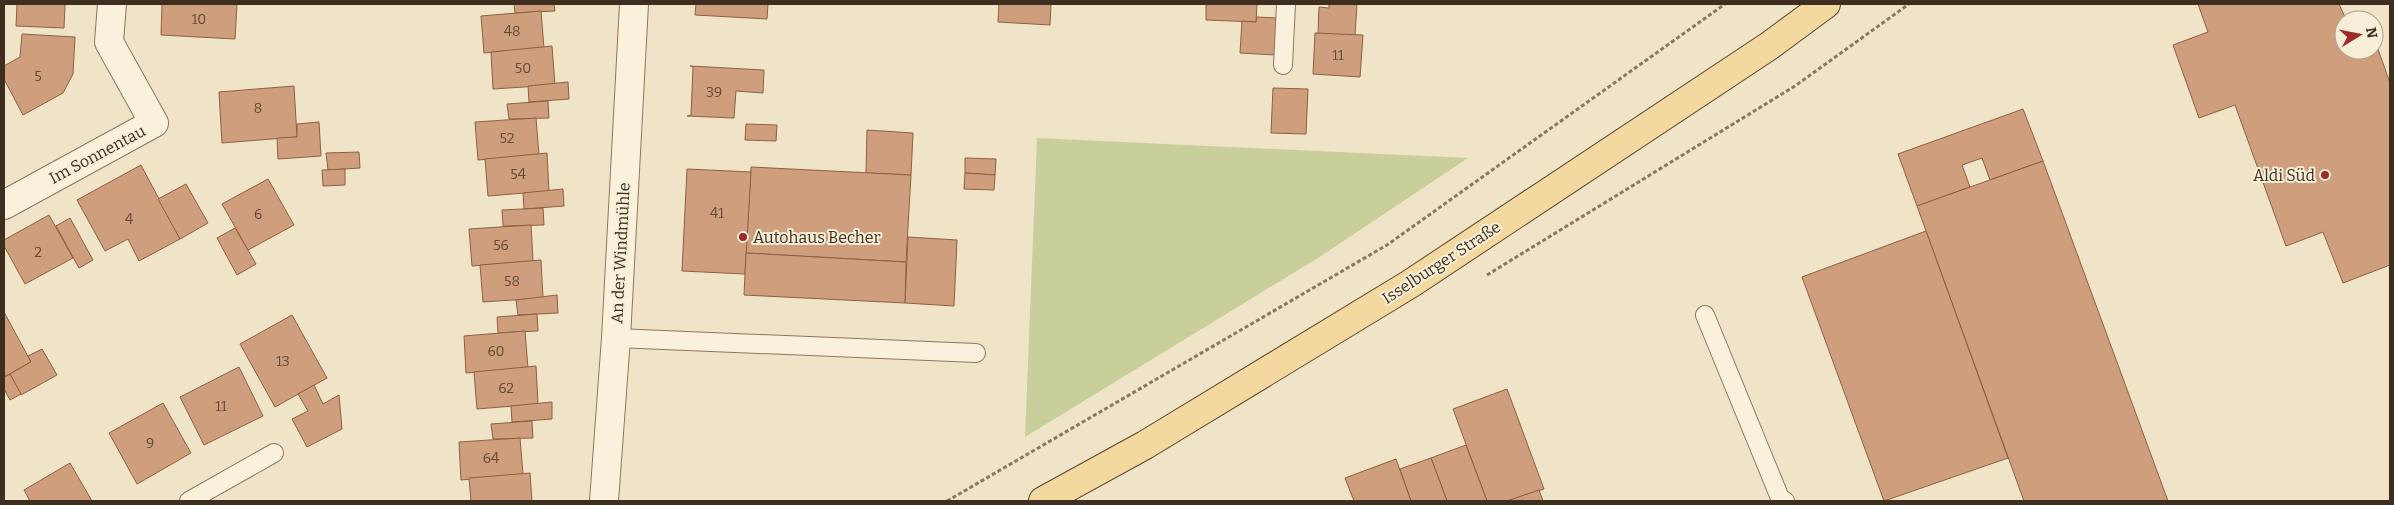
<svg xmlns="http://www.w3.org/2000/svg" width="2394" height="505" font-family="Bitter,serif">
  <rect width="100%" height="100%" fill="#f0e4c8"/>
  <polygon fill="#c9cf9b" points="1037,138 1468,158 1318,258 1025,437"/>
  <g fill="#cf9f7d" stroke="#8d5f41">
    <polygon points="17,4 65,4 64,28 16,26"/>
    <polygon points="162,4 237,4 235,39 161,35"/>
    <polygon points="514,4 554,4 555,11 515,13"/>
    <polygon points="696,4 768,4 767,19 695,15"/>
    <polygon points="999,4 1051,4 1050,25 998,22"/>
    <polygon points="1206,4 1257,4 1256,22 1206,20"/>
    <polygon points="1329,4 1357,4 1355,35 1318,34 1319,7 1329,8"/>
    <polygon points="2198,4 2339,4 2345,17 2344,50 2374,50 2374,38 2390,83 2390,265 2343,283 2323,232 2286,246 2235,105 2199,118 2173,45 2208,32"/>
    <polygon points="541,11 544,48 484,53 481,16"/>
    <polygon points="1257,17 1277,18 1275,55 1240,53 1242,21 1256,22"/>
    <polygon points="1315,33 1363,35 1360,77 1313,74"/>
    <polygon points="22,34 75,37 73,74 63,93 23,115 4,79 4,66 20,57"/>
    <polygon points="552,46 555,85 493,89 491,52"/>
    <polygon points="690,66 764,70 763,93 736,91 734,118 687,116 691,115 693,67"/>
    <polygon points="568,82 569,99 529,102 528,86"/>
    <polygon points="294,86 297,137 222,143 219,92"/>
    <polygon points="1273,88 1308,89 1306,134 1271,133"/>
    <polygon points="548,101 549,118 509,119 507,104"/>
    <polygon points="2023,109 2043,161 1990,180 1982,158 1962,165 1970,187 1917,206 1898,154"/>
    <polygon points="536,118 539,155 478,160 475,122"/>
    <polygon points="319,122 321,156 278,159 277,138 297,137 297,124"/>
    <polygon points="746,124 777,125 776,141 745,140"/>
    <polygon points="867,130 913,133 911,175 866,173"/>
    <polygon points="359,152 360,168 328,170 326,153"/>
    <polygon points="547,153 549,191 488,196 485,159"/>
    <polygon points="965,158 996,159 995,175 965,173"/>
    <polygon points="2043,161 2168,501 2024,501 1917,206"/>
    <polygon points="141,165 180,239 139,261 128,239 105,251 77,200"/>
    <polygon points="751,167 911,175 906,262 746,253"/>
    <polygon points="345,169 345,185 323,186 322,170"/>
    <polygon points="687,169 751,172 745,274 682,271"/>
    <polygon points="965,173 995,175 994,190 964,189"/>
    <polygon points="268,179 294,225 248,250 222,204"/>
    <polygon points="186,184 208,223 180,239 158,199"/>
    <polygon points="563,189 564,206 524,209 523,193"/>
    <polygon points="543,208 544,225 503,226 502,210"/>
    <polygon points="49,215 73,258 25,284 4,246 4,240"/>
    <polygon points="70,218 93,260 79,268 56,226"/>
    <polygon points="531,225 533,261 472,266 469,229"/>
    <polygon points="235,228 256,264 237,275 217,238"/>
    <polygon points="1926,231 2008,458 1884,501 1802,277"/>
    <polygon points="908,237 957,240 954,306 905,303"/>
    <polygon points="746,253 906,262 905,303 744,295"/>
    <polygon points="541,260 543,298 483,302 480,265"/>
    <polygon points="557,295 558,313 518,315 516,300"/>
    <polygon points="4,312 31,362 4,377"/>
    <polygon points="537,314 538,331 498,333 497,317"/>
    <polygon points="292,315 327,378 275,407 240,344"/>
    <polygon points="525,331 528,368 466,373 464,336"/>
    <polygon points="42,349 57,375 21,395 10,374 31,362 28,356"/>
    <polygon points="536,366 538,404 477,409 474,372"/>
    <polygon points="239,367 263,416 204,445 180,397"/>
    <polygon points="10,374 21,394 10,400 4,389 4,377"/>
    <polygon points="314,385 323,404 339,395 342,429 307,447 292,419 308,411 298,394"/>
    <polygon points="1507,389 1544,489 1507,501 1487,501 1453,409"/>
    <polygon points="552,402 552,419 512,422 511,406"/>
    <polygon points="163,403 191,453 137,484 109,433"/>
    <polygon points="532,421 533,438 493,439 491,424"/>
    <polygon points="520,438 523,474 461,480 459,442"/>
    <polygon points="1466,445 1487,501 1447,501 1431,458"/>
    <polygon points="1431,458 1447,501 1411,501 1400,469"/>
    <polygon points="1396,459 1411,501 1354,501 1345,478"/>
    <polygon points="70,463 92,501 30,501 24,490"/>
    <polygon points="530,473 532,501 471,501 469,478"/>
    <polygon points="1539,490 1543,501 1507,501"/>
  </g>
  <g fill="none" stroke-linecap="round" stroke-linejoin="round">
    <g stroke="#8d765c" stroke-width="20">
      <g id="service">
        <polyline points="1283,65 1286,4"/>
        <polyline points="1705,315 1780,498 1785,501"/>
        <polyline points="616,338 976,353"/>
        <polyline points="189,501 274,453"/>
      </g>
    </g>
    <g stroke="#8d765c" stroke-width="30">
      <g id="minor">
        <polyline points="4,205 154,123 109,42 112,4"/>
        <polyline points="604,501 616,338 634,4"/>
      </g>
    </g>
    <g stroke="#5b4430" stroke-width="30">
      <polyline id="primary" points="1043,501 1145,445 1410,284 1769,46 1826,4"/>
    </g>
    <g stroke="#8d765c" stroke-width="3" stroke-dasharray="4 2.5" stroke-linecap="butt">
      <polyline points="1487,275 1795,86 1909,4"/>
      <polyline points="947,501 1387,245 1725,4"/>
    </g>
    <use href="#service" stroke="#faf1dc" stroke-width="18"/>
    <use href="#minor" stroke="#faf1dc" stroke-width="28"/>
    <use href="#primary" stroke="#f3d9a0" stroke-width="28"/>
  </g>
  <g fill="#9e2a2b" stroke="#f7eed8" stroke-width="2">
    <circle cx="2325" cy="175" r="5"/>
    <circle cx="743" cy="237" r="5"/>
  </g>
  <g text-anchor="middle" stroke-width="4" stroke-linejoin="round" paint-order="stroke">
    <g font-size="14" fill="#624a37">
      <text x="199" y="24">10</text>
      <text x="512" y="36">48</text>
      <text x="1338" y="60">11</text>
      <text x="523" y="73">50</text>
      <text x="38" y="81">5</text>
      <text x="714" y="97">39</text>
      <text x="258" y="113">8</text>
      <text x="507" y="143">52</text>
      <text x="518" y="179">54</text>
      <text x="717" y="218">41</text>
      <text x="258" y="219">6</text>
      <text x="129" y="224">4</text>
      <text x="501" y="250">56</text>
      <text x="38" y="257">2</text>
      <text x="512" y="286">58</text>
      <text x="496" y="356">60</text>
      <text x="283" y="366">13</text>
      <text x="506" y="393">62</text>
      <text x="221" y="411">11</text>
      <text x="150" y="448">9</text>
      <text x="491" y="463">64</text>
    </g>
    <g font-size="16" fill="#3d2e20" stroke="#f7eed8">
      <text transform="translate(97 154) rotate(-28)" y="6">Im Sonnentau</text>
      <text transform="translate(620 253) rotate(-87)" y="6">An der Windmühle</text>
      <text transform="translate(1441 262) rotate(-33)" y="6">Isselburger Straße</text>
    </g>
    <g font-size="16" fill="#3d2e20" stroke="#f7eed8" text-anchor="end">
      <text x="2315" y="181">Aldi Süd</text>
      <text x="753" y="243" text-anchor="start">Autohaus Becher</text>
    </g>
  </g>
  <rect width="2394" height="505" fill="none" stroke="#3d2e20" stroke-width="10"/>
  <g transform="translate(2359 35) rotate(80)"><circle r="24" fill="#f7eed8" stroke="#ada18e"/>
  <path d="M0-4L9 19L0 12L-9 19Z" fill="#9e2a2b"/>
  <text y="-8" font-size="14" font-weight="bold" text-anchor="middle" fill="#3d2e20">N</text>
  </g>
</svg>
